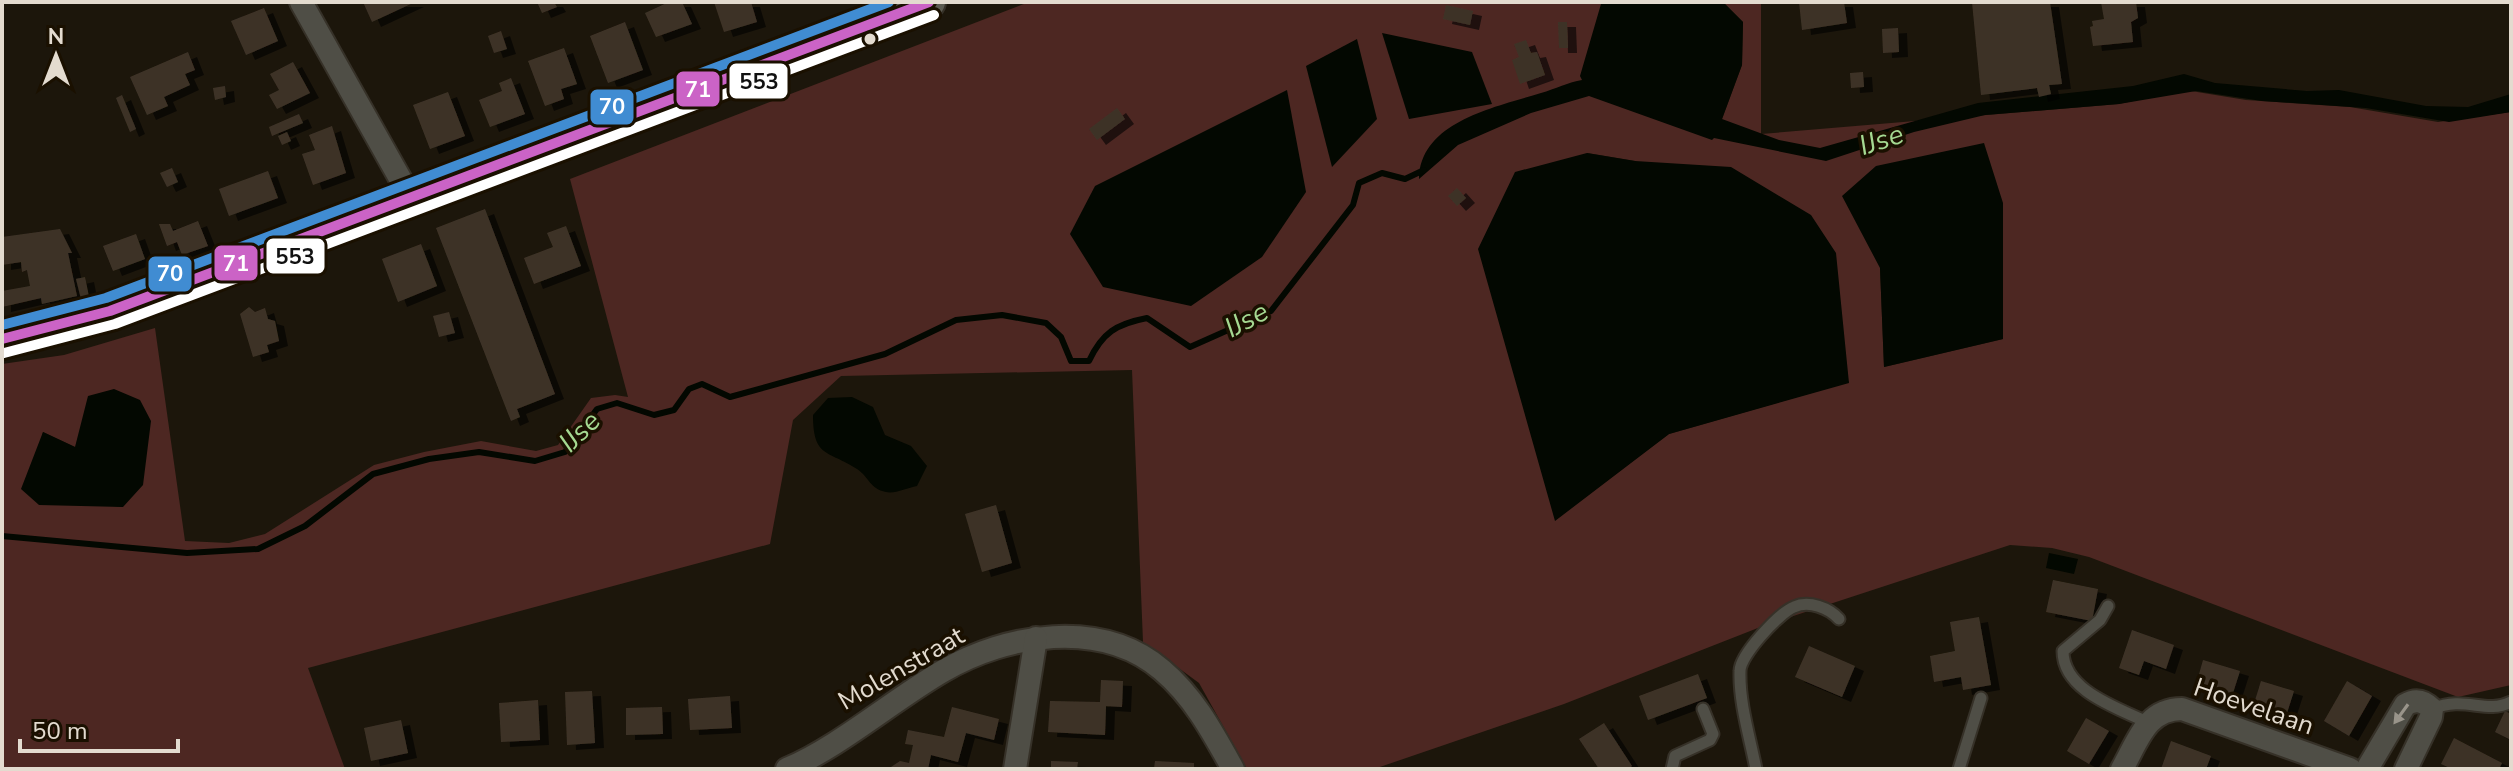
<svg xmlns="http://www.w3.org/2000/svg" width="2513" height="771" font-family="'Nunito Sans',sans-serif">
  <defs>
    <filter id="shadow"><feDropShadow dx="9" dy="5" stdDeviation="0" flood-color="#0009"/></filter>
  </defs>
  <rect width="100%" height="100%" fill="#1c160b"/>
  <path fill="#4d2722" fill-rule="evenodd" d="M1029 2H1658L1601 4 1718 130 1742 65 1743 22 1723 2H1761V134L2119 104 2185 90 2246 100 2350 107 2438 122 2511 112V685L2458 697 2089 557 2052 548 2010 545 1763 626 1564 704 1374 769H1247L1199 683 1143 642 1132 370 841 376 793 420 770 544 308 668 345 769H2V364L64 355 155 328 185 541 229 543 265 534 374 465 424 452 481 441 536 451 558 445 591 398 615 395 628 397 570 179ZM1587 153 1635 161 1849 382 1669 434 1555 520ZM1880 268 2003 339 1884 367ZM43 432 75 447 123 507 103 505 39 449Z"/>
  <g fill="#030801">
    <path d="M1723 2 1743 22 1742 65 1722 119 1779 140 1820 148 1978 103 2133 86 2184 74 2215 83 2307 91 2339 90 2426 106 2468 107 2511 94V112L2449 122 2366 108 2262 101 2196 91 2119 104 1985 115 1914 132 1826 161 1714 138 1712 140 1589 96 1531 113 1458 145 1419 179C1420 121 1497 107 1541 93 1555 89 1569 82 1582 80L1580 76 1601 4Z"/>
    <polygon points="1382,33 1472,52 1492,104 1409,119"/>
    <polygon points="1357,39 1377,119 1332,167 1306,66"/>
    <polygon points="1287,90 1306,192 1262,257 1191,306 1103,287 1070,234 1095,186"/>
    <polygon points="1984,143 2003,203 2003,339 1884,367 1880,268 1842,196 1876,166"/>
    <polygon points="1587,153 1635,161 1731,167 1811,215 1836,253 1849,383 1669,434 1555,521 1478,249 1515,172"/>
    <polygon points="114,389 140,400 151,421 143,485 123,507 39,505 21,489 43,432 75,447 88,396"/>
    <path d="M852 397 873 407 885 435 911 446 927 466 917 486C907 488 895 494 886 492 870 489 869 477 857 469 828 450 813 458 813 415L828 398Z"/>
    <polygon points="2049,553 2078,559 2074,574 2046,568"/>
  </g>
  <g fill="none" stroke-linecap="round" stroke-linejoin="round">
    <path stroke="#030801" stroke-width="6" d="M2 536 187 553 258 549 305 526 373 474 429 459 479 452 535 461 565 452 597 409 617 403 654 415 674 410 689 389 702 384 730 397 885 354 956 320 1002 315 1046 323 1061 337 1071 361H1089C1102 333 1116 324 1147 318L1190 347 1271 311 1353 205 1359 183 1382 173 1405 179 1424 170"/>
  </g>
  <g fill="#3e3327" filter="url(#shadow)">
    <polygon points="363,2 415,2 372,22"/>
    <polygon points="537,2 554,2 557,7 542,13"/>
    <polygon points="669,2 682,2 692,24 656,37 645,13"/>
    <polygon points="714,2 751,2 757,22 724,32"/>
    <polygon points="1799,2 1844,2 1847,23 1802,30"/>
    <polygon points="1972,2 2050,2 2062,84 2049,85 2051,94 2039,97 2037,88 1981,95"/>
    <polygon points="2101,2 2136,2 2138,18 2131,22 2133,42 2093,46 2090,27 2093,26 2092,21 2104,19"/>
    <polygon points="1446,5 1473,11 1470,25 1443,19"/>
    <polygon points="264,8 278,41 246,55 231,21"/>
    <polygon points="625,22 643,70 608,83 590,36"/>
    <polygon points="1558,22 1567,22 1568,48 1559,48"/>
    <polygon points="1898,28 1899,52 1883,53 1882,29"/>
    <polygon points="501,31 507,49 494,53 488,36"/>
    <polygon points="1526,40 1531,53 1537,52 1545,75 1520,84 1512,60 1519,57 1514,44"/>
    <polygon points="564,48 577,84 561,89 564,99 545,106 528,61"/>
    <polygon points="188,52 195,70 185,74 190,85 164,97 168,106 147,115 130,77"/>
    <polygon points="293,62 310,93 277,109 269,95 279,90 270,74"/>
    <polygon points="1863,72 1864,87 1851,88 1850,73"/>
    <polygon points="511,78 525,114 490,127 479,100 502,91 499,83"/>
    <polygon points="225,86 226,97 215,100 213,88"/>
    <polygon points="448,92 465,136 430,149 413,105"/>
    <polygon points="122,95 136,129 130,132 116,98"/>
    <polygon points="1117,108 1125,119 1097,140 1089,129"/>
    <polygon points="299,114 303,123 272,136 269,127"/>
    <polygon points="332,126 346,173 313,185 302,154 315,150 309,135"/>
    <polygon points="287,132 291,141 282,145 278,136"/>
    <polygon points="172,168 178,182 167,187 160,173"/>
    <polygon points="268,171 278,198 229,216 219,189"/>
    <polygon points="1457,188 1466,198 1457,206 1448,196"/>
    <polygon points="485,209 555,394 517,409 520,417 511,421 436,228"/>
    <polygon points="198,221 208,246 182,255 177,242 167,246 159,224 170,224 173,231"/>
    <polygon points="566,226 581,266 534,284 524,258 553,247 547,233"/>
    <polygon points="60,229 72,253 68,253 77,296 42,304 41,298 2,307 2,291 30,286 27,270 22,272 21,262 2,265 2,237"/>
    <polygon points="136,234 145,259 113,271 103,246"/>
    <polygon points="421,244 437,286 398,302 382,259"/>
    <polygon points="85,277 89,297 81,299 76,279"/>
    <polygon points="249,307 255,312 265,308 268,319 275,321 279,341 267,345 269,352 253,357 240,314"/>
    <polygon points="449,312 455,333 439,337 433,316"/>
    <polygon points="996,505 1012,563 982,572 965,514"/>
    <polygon points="2053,580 2098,589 2092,621 2046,612"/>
    <polygon points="1979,617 1991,685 1963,690 1961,677 1934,682 1930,656 1955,651 1950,622"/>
    <polygon points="2132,630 2174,645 2166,669 2144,661 2139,675 2119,668"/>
    <polygon points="1809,646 1855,666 1842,697 1795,677"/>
    <polygon points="2203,660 2240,671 2232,696 2196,685"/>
    <polygon points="1698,674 1707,698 1648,720 1639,696"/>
    <polygon points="1101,680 1123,681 1122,707 1106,706 1105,735 1048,732 1050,701 1100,702"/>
    <polygon points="2261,681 2294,691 2286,716 2253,707"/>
    <polygon points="2347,681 2372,696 2349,736 2324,721"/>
    <polygon points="592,691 595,743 567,745 565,692"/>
    <polygon points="730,696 732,728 690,730 688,699"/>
    <polygon points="538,700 540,740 501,742 499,703"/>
    <polygon points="662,707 663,734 626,735 626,708"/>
    <polygon points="952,707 999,719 994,740 966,733 958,762 931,755 928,769 888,769 900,761 909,763 913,745 905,744 908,730 944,737"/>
    <polygon points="2505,711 2511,714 2511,740 2495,732"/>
    <polygon points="2086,718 2109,731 2089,764 2067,751"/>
    <polygon points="401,720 408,753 371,761 364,728"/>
    <polygon points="1604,723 1632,766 1628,769 1599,769 1579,739"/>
    <polygon points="2454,738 2502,763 2499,769 2452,769 2441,764"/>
    <polygon points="2171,741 2211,756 2206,769 2161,769"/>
    <polygon points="1051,761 1078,762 1077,769 1051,769"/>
    <polygon points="1155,761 1194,763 1194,769 1154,769"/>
  </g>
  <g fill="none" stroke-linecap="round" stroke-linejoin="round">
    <g stroke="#363128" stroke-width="15">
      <g id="service">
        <path d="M2108 606 2100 620 2063 651C2063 691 2118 708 2149 723"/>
        <path d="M2432 709C2466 695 2485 715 2511 702"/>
        <polyline points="1672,769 1675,756 1710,740 1713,734 1703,709"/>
        <path d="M1756 769C1750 738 1739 703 1740 671 1740 655 1779 613 1794 607 1809 600 1829 608 1839 619"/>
        <polyline points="1959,769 1981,698"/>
      </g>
    </g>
    <g stroke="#363128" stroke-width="26">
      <g id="minor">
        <polyline points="301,2 411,198"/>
        <path d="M787 769C839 747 893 700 943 671 1006 634 1101 618 1162 670 1194 697 1213 733 1233 769"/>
        <polyline points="1015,769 1036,638"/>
        <path d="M2122 769C2138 741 2146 709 2182 709L2350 769"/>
        <path d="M2367 769 2405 705C2415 699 2423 700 2432 709L2431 717 2406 769"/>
      </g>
    </g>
    <g stroke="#363128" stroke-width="36">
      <polyline id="secondary" points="2,339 36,333 110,311 929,2"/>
    </g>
    <use href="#service" stroke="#4f4e46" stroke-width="11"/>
    <use href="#minor" stroke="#4f4e46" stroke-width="22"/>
    <use href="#secondary" stroke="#5b5a50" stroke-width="32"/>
    <g stroke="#1a1000" stroke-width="16">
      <polyline id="bus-1" points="2,339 110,311 929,2"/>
    </g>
    <g stroke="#1a1000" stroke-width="16">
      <polyline id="bus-2" points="4,353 115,324 934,15"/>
    </g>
    <g stroke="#1a1000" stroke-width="16">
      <polyline id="bus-3" points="2,325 106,298 889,2"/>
    </g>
    <use href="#bus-1" stroke="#cb63c6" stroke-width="10"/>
    <use href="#bus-2" stroke="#fff" stroke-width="10"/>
    <use href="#bus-3" stroke="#408cd2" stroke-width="10"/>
  </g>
  <defs><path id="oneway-solid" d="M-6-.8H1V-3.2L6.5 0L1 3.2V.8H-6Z" transform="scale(2)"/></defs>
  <use fill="#99948a" href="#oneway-solid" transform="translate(2401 714) rotate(126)"/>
  <circle fill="#e3dbcf" stroke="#1a1000" stroke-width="3" cx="870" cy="39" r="7"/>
  <g text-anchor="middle" stroke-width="7" stroke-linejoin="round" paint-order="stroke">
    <g font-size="26" fill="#e3dbcf" stroke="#1a1000">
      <text transform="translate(901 668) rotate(-30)" y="9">Molenstraat</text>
      <text transform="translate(2254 706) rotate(19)" y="9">Hoevelaan</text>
    </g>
    <g font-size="28" font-style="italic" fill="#a5d991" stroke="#1a1000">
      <text transform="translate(1881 139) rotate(-18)" y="10">IJse</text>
      <text transform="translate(1246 319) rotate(-28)" y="10">IJse</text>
      <text transform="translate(579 431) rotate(-44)" y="10">IJse</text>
    </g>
  </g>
  <g stroke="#1a1000" stroke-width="3">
    <rect x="728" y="62" width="61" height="38" rx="8" fill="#fff"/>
    <rect x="675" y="70" width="46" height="38" rx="8" fill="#cb63c6"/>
    <rect x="589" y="88" width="46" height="38" rx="8" fill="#408cd2"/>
    <rect x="265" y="237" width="61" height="38" rx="8" fill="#fff"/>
    <rect x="213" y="244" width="46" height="38" rx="8" fill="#cb63c6"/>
    <rect x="147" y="255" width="46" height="38" rx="8" fill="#408cd2"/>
  </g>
  <g font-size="22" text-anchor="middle" font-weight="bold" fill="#fff">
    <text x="698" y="97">71</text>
    <text x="612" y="114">70</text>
    <text x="236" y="271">71</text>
    <text x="170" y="281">70</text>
  </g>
  <g font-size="22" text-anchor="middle" font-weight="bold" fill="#111">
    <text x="759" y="89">553</text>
    <text x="295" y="264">553</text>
  </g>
  <rect width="2513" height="771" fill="none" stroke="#e3dbcf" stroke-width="8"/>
  <g transform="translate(56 56)" stroke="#1a1000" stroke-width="6" paint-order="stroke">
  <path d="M0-6L14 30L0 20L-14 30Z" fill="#e3dbcf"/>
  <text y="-12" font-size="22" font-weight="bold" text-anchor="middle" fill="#e3dbcf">N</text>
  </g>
  <path d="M20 739v12h158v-12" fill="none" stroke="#e3dbcf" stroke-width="4"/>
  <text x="32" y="739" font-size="24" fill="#e3dbcf" stroke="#1a1000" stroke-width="6" paint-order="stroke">50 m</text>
</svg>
